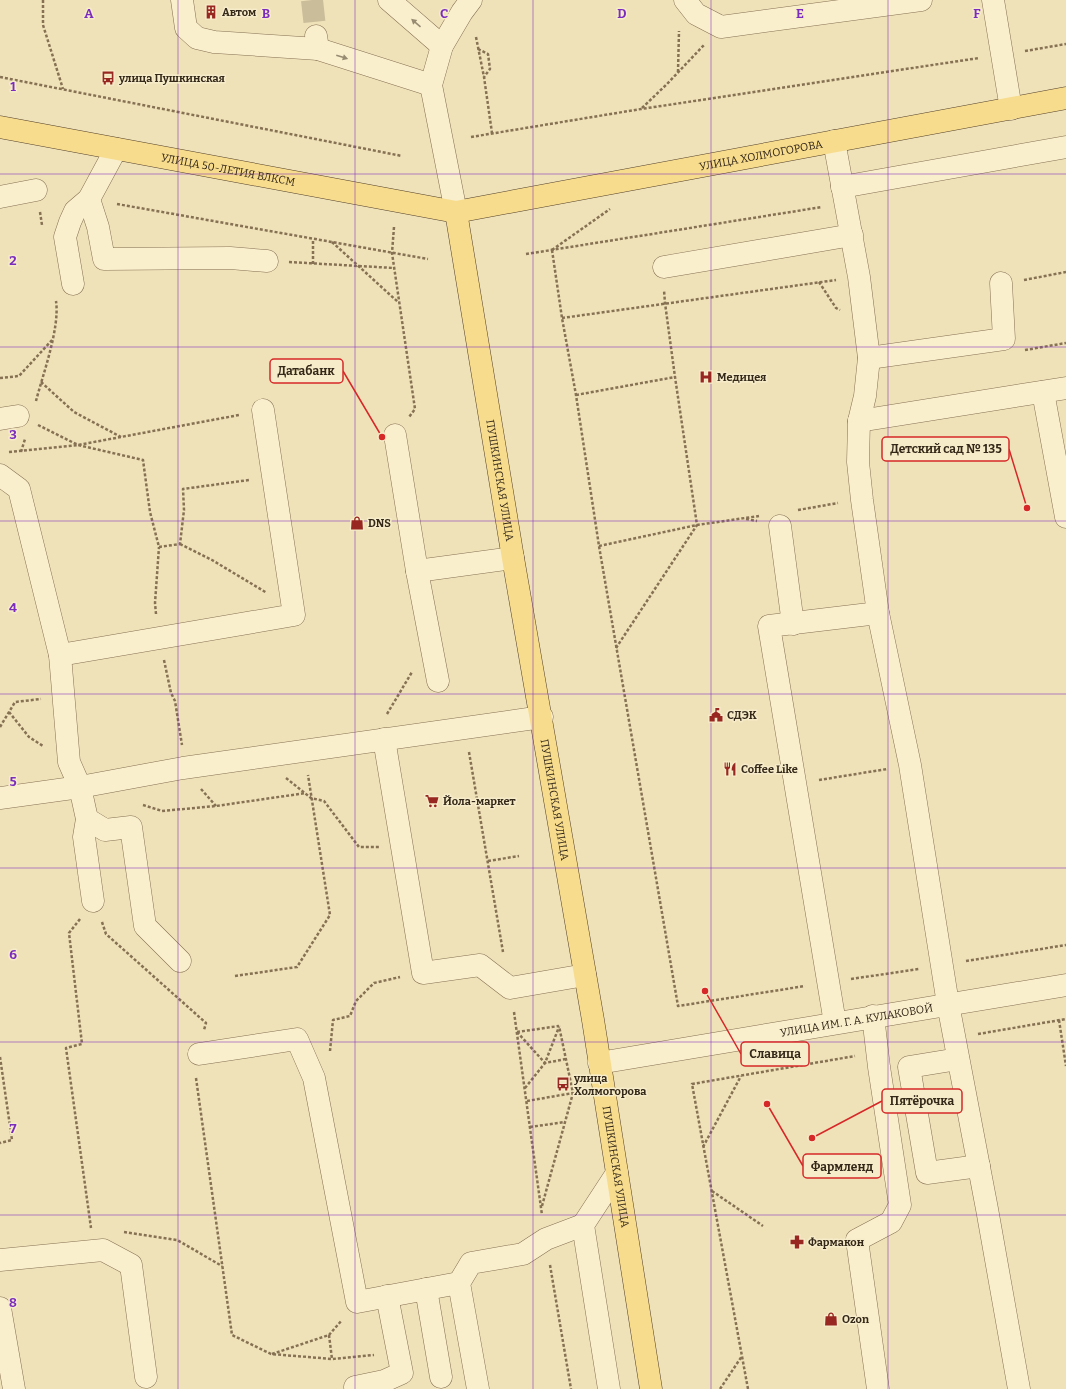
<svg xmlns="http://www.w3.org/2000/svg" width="1066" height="1389" font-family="Bitter,serif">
  <rect width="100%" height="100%" fill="#efe2b9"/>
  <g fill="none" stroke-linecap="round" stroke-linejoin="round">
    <polyline stroke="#cabd99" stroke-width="22" stroke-dasharray="22 11" stroke-linecap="butt" points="312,0 316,36"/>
    <g stroke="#867153" stroke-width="23">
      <g id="minor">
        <polyline points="182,0 186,28 197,38 214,42 318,49"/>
        <polyline points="389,0 442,46"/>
        <polyline points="685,0 696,14 721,27 921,0"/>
        <polyline points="993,0 1011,109"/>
        <polyline points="316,36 318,49 431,85"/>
        <polyline points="834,141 859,277 869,358 865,396 859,421 858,462 862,500 878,613 769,626 835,1023"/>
        <polyline points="116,149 89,199 98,227 104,259 230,258 267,261"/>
        <polyline points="842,187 1066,147"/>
        <polyline points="0,197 36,190"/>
        <polyline points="456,212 431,85 442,46 462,12 471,0"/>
        <polyline points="664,267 852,235"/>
        <polyline points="73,284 65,237 70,222 75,211 89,199"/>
        <polyline points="869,358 1004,339 1001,283"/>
        <polyline points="1043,392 1066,517"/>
        <polyline points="0,419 18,416"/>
        <polyline points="859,421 1066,388"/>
        <polyline points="395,435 417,571 438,681"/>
        <polyline points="0,475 19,489 60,655 69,762 80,787 87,819 84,837 93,901"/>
        <polyline points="780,526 793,624"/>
        <polyline points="417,571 513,558"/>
        <polyline points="878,613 910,765 948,1004 987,1209 1019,1389"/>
        <polyline points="60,655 294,615 263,410"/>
        <polyline points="384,739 423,973 480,965 510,988 585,975"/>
        <polyline points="0,798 80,787 183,768 542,717"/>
        <polyline points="87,819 105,830 131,827 145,926 180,961"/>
        <polyline points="873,1016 879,1067 900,1205 891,1222 857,1240 878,1389"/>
        <polyline points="199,1054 297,1039 314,1078 357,1302 459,1283"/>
        <polyline points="958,1059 909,1067 927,1173 979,1166"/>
        <path id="s1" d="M599 1063 1066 985"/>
        <polyline points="0,1260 103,1250 131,1265 146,1377"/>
        <polyline points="426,1289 441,1377"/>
        <polyline points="0,1308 14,1389"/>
        <polyline points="355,1387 384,1381 402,1373 387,1296"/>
        <polyline points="478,1389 459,1283 471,1263 523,1254 546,1239 583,1225"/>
        <polyline points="609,1389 583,1225 617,1173"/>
      </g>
    </g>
    <g stroke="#533f29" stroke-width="23">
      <g id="major">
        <path id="s2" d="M0 127 456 212 1066 98"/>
        <path id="s3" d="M456 212 513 558 593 1020 651 1389"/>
      </g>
    </g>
    <g stroke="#867153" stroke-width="2.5" stroke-dasharray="3 2" stroke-linecap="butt">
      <polyline points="43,0 43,25 63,89"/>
      <polyline points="476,37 484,77 492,133"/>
      <polyline points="478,49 488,54 490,69 484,77"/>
      <polyline points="1025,51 1066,44"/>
      <polyline points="678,72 679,31"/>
      <polyline points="0,77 402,156"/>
      <polyline points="642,108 667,84 704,45"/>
      <polyline points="471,137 641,109 979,58"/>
      <polyline points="117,204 428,259"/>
      <polyline points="40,212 42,225"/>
      <polyline points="394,227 392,253 415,409 409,417"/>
      <polyline points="332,242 398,302"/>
      <polyline points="552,250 562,318 576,395 599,546 678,1006 805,986"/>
      <polyline points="552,250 610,209"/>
      <polyline points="526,254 822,207"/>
      <polyline points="289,262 394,268"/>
      <polyline points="313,264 313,239"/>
      <polyline points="1024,280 1066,272"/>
      <polyline points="819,282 836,308 840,310"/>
      <polyline points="562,318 836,280"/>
      <polyline points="1025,350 1066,343"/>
      <polyline points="0,378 19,376 53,339"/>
      <polyline points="41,382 74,412 121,437"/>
      <polyline points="576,395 675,377"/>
      <path d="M36 401C43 374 60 328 56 301"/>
      <polyline points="38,425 78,445 143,460 150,512 159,547 180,544 184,510 183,489 249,480"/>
      <polyline points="9,452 78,445 239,415"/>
      <polyline points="21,452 25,439"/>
      <polyline points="798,510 838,503"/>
      <polyline points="746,519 757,521"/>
      <polyline points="180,544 212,560 267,593"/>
      <polyline points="599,546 697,525 759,516"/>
      <polyline points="156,614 155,603 159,547"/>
      <polyline points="616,648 697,525 675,377 665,303 664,290"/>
      <polyline points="164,660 171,693 175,701 182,745"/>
      <polyline points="9,712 29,737 43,746"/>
      <polyline points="387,714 412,672"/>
      <polyline points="0,727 15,702 41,699"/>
      <polyline points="469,752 503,952"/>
      <polyline points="286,778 311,798 324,801 359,847 379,847"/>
      <polyline points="819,780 887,769"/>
      <polyline points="201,789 216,806"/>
      <polyline points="143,805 162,811 216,806 306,793"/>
      <polyline points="488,861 519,856"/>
      <polyline points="80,919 69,933 82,1044 66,1048 91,1228"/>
      <polyline points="102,922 106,934 206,1023 204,1030"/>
      <polyline points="966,961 1066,945"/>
      <polyline points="235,976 297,967 330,915 308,775"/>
      <polyline points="851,979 919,969"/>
      <polyline points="514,1012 542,1215"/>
      <polyline points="1059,1020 1066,1066"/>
      <polyline points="517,1032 545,1063 566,1059"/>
      <polyline points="517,1032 559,1026"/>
      <polyline points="978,1034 1066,1019"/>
      <polyline points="330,1051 333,1020 350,1016 356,1001 374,983 400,977"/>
      <polyline points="0,1057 12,1140 0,1143"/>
      <polyline points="196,1078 232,1335 271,1354 332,1359 374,1355"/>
      <polyline points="525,1088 545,1063 559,1027"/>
      <polyline points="527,1101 573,1093"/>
      <polyline points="530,1127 565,1122"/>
      <polyline points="703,1147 741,1076"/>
      <polyline points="712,1191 763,1226"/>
      <polyline points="542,1206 573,1093 559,1026"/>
      <polyline points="124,1232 177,1240 222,1266"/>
      <polyline points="550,1265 571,1389"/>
      <polyline points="329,1335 332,1359"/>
      <polyline points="272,1354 329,1335 342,1320"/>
      <polyline points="720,1389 742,1356"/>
      <polyline points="748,1389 692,1084 855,1056"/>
    </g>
    <use href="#minor" stroke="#faefcc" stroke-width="22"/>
    <use href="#major" stroke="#f7dc8d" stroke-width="22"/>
  </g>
  <defs><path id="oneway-solid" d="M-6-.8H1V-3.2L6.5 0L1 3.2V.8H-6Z"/></defs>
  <g fill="#978c72">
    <use href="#oneway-solid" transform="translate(416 23) rotate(-139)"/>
    <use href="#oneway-solid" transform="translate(342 57) rotate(17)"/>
  </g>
  <path fill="none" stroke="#7b2cbf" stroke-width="1" stroke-opacity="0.55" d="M178 0V1389M355 0V1389M533 0V1389M711 0V1389M888 0V1389M0 174H1066M0 347H1066M0 521H1066M0 694H1066M0 868H1066M0 1042H1066M0 1215H1066"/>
  <defs>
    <g id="building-bare" transform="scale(1.08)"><path d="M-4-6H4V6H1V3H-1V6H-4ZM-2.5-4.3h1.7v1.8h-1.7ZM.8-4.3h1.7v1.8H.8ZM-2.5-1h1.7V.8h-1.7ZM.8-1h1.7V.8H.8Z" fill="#982721" stroke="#f7ecc9" stroke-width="2.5" paint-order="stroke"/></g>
    <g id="bus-bare" transform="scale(1.08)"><path d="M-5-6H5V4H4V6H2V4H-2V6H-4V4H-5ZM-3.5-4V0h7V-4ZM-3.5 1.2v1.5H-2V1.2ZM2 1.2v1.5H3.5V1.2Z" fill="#982721" stroke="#f7ecc9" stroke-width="2.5" paint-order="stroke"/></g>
    <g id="hospital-bare" transform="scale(1.08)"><path d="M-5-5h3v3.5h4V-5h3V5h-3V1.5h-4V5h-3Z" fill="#982721" stroke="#f7ecc9" stroke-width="2.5" paint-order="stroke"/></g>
    <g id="shop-bare" transform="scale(1.08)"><path d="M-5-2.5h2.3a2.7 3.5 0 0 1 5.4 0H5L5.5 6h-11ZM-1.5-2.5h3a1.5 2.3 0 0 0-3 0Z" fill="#982721" stroke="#f7ecc9" stroke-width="2.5" paint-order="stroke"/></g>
    <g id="civic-bare" transform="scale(1.08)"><path d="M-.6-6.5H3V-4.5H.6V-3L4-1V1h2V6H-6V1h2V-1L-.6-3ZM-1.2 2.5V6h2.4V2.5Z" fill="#982721" stroke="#f7ecc9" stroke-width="2.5" paint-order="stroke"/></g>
    <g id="restaurant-bare" transform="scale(1.08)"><path d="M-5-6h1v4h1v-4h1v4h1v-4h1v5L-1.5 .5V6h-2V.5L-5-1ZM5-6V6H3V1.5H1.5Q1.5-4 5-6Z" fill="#982721" stroke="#f7ecc9" stroke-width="2.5" paint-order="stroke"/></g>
    <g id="supermarket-bare" transform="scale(1.08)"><path d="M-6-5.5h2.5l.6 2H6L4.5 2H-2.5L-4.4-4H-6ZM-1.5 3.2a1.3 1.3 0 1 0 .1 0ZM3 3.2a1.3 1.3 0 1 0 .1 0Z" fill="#982721" stroke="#f7ecc9" stroke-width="2.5" paint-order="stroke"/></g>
    <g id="pharmacy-bare" transform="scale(1.08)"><path d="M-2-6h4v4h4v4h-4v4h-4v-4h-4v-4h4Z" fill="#982721" stroke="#f7ecc9" stroke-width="2.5" paint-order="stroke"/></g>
  </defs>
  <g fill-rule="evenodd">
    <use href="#building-bare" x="211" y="12"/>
    <use href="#bus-bare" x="108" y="78"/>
    <use href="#hospital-bare" x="706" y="377"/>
    <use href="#shop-bare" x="357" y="523"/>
    <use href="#civic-bare" x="716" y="715"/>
    <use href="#restaurant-bare" x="730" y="769"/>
    <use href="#supermarket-bare" x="432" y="801"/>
    <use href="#bus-bare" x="563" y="1084"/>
    <use href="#pharmacy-bare" x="797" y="1242"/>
    <use href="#shop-bare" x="831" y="1319"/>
  </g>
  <g text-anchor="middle" stroke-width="3" stroke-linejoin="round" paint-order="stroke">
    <g font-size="11" font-weight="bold" fill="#342819" stroke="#f7ecc9" text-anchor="start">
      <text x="222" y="16">Автом</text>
      <text x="119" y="82">улица Пушкинская</text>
      <text x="717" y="381">Медицея</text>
      <text x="368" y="527">DNS</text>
      <text x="727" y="719">СДЭК</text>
      <text x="741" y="773">Coffee Like</text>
      <text x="443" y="805">Йола-маркет</text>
      <text x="574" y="1082">улица<tspan x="574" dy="13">Холмогорова</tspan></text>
      <text x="808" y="1246">Фармакон</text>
      <text x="842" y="1323">Ozon</text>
    </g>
    <g font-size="11" fill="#342819" stroke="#f7ecc9">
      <text dy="4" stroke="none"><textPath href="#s2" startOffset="774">УЛИЦА ХОЛМОГОРОВА</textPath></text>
      <text dy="4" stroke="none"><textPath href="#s2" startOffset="232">УЛИЦА 50-ЛЕТИЯ ВЛКСМ</textPath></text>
      <text dy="4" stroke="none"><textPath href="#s3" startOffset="272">ПУШКИНСКАЯ УЛИЦА</textPath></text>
      <text dy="4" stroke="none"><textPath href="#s3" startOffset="596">ПУШКИНСКАЯ УЛИЦА</textPath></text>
      <text dy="4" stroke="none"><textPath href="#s1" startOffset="261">УЛИЦА ИМ. Г. А. КУЛАКОВОЙ</textPath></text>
      <text dy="4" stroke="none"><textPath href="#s3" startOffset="968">ПУШКИНСКАЯ УЛИЦА</textPath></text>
    </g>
  </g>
  <g font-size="13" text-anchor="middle" font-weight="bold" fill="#7b2cbf" stroke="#f7ecc9" stroke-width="3" stroke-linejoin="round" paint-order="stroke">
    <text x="89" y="18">A</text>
    <text x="266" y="18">B</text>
    <text x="444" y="18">C</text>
    <text x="622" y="18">D</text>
    <text x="800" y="18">E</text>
    <text x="977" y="18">F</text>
    <text x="13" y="91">1</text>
    <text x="13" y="265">2</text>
    <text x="13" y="439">3</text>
    <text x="13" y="612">4</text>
    <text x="13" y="786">5</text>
    <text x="13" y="959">6</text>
    <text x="13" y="1133">7</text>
    <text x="13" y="1307">8</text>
  </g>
  <path fill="none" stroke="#d62828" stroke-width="1.5" d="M382 437L343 371M1027 508L1009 449M705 991L741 1054M812 1138L882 1101M767 1104L803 1166"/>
  <g fill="#d62828" stroke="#f7ecc9" stroke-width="1.5">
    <circle cx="382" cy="437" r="4"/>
    <circle cx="1027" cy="508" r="4"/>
    <circle cx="705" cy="991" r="4"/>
    <circle cx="812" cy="1138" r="4"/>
    <circle cx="767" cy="1104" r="4"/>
  </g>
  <g fill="#f7ecc9" stroke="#d62828" stroke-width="1.5">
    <rect x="270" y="359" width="73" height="24" rx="4"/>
    <rect x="882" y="437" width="127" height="24" rx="4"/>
    <rect x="741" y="1042" width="68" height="24" rx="4"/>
    <rect x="882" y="1089" width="80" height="24" rx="4"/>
    <rect x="803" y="1154" width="78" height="24" rx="4"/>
  </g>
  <g font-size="12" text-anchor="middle" font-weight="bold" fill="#342819">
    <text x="306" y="375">Датабанк</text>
    <text x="946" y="453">Детский сад № 135</text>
    <text x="775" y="1058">Славица</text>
    <text x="922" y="1105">Пятёрочка</text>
    <text x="842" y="1171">Фармленд</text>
  </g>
</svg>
